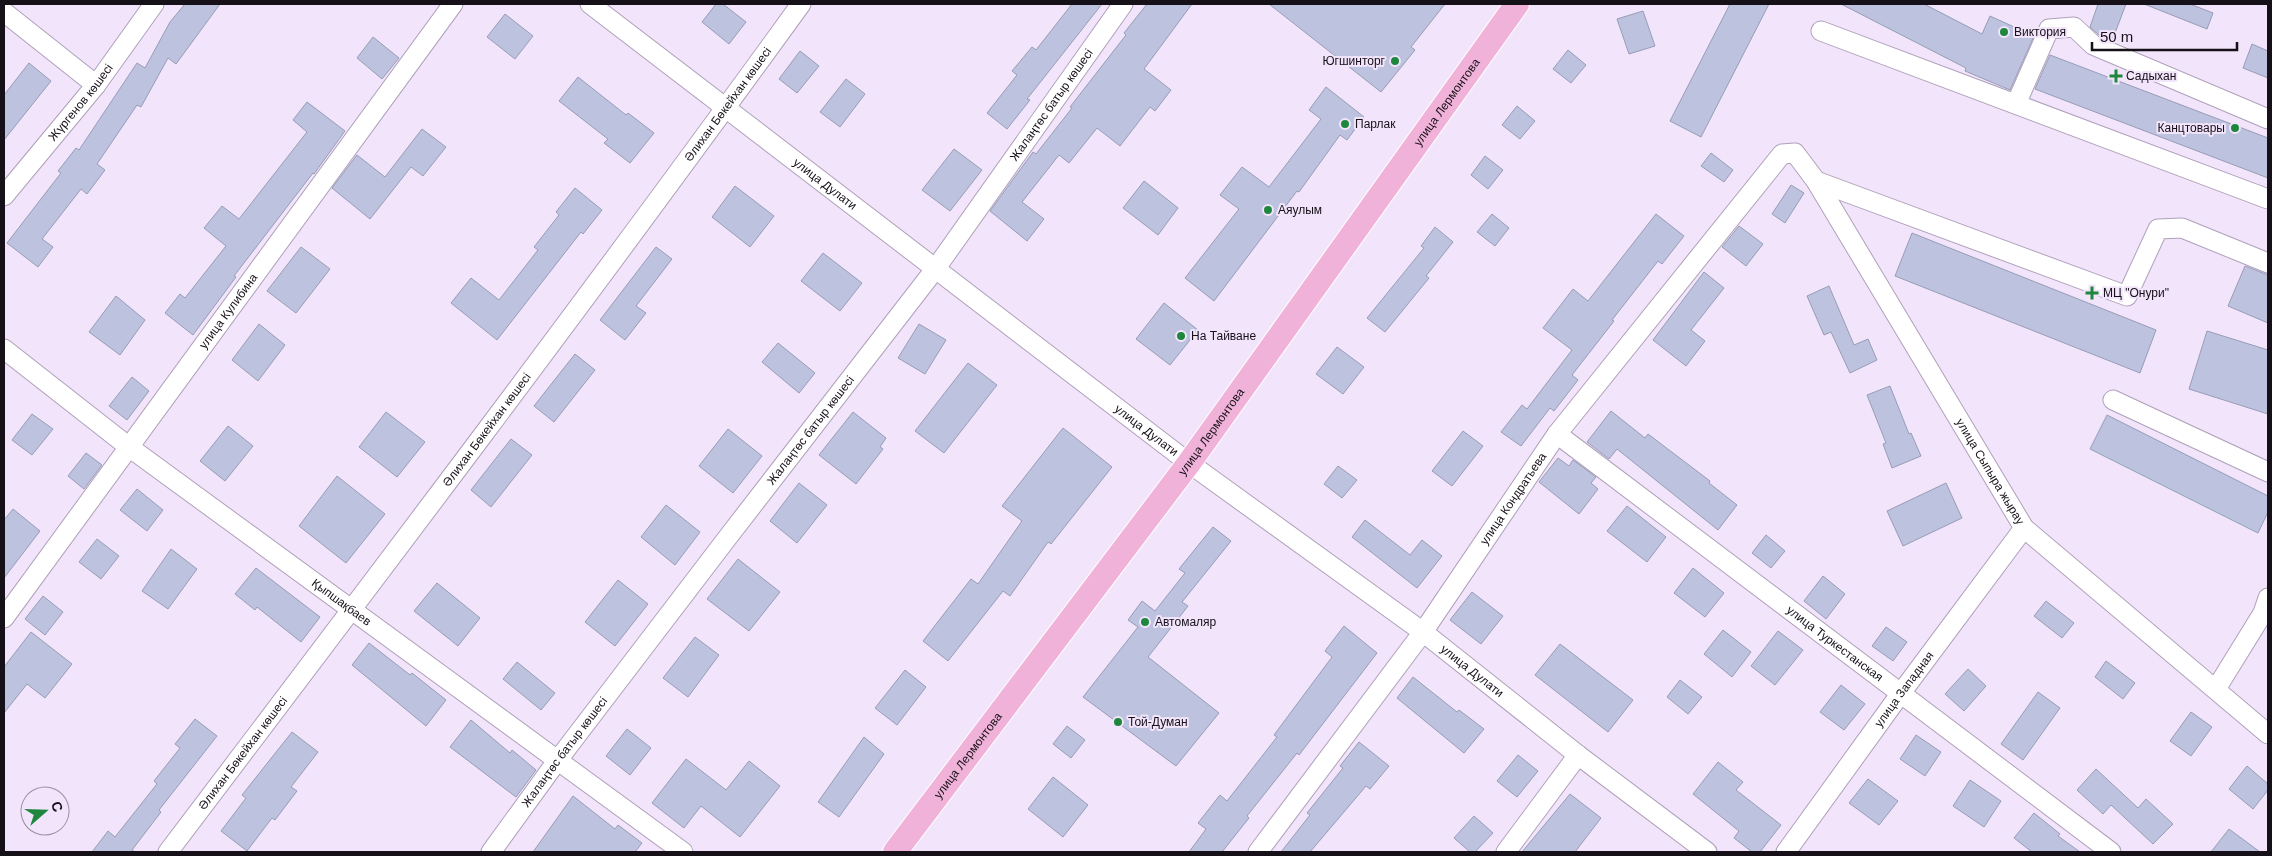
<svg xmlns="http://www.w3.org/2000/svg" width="2272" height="856" font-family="Helvetica,sans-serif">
  <rect width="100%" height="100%" fill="#f2e5fb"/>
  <g fill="#bdc2de" stroke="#979cb7">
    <polygon points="185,4 220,4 176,64 168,58 141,107 137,105 97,164 105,170 87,194 81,189 42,239 53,247 38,267 7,243 61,173 58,171 76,148 79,150 137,63 145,68 170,22"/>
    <polygon points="716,4 723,4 746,22 729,44 702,22"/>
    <polygon points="1072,4 1102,4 1027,99 1030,100 1007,129 987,113 1017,75 1012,71 1032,47 1036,50"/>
    <polygon points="1147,4 1192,4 1144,69 1171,90 1155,111 1150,107 1120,146 1097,128 1069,163 1059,155 1022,202 1044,219 1027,241 990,211 1033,152 1036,154 1072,108 1070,107 1126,35 1124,33"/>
    <polygon points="1269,4 1445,4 1411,47 1415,50 1381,92"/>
    <polygon points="1730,4 1769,4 1701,137 1670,121"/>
    <polygon points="1841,4 1924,4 1982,34 1990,16 2034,36 2010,90 1965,71 1966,68"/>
    <polygon points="2098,4 2126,4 2112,41 2099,35 2090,27"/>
    <polygon points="2144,4 2190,4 2213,13 2207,29"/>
    <polygon points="1643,11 1655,46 1629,54 1617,19"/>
    <polygon points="505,14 533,36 515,59 487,37"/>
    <polygon points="373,37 399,58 382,79 357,58"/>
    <polygon points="2252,44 2268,51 2268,78 2243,68"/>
    <polygon points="1568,50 1586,65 1571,83 1553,69"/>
    <polygon points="800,51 819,66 797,93 779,79"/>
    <polygon points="2050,55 2268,138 2268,178 2035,89"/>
    <polygon points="29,63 51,81 4,140 4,95"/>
    <polygon points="578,77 626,115 628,113 654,133 630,163 604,143 608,139 559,101"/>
    <polygon points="846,79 865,94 840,127 820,112"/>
    <polygon points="1326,87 1364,117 1347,140 1340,135 1299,192 1297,191 1214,301 1185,278 1239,209 1220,195 1242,167 1269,187 1321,119 1309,110"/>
    <polygon points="307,102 345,131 314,174 313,173 234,276 236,277 193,335 165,313 180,294 185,298 226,246 204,228 222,206 239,219 307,132 293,120"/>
    <polygon points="1517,106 1535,121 1520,139 1502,125"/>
    <polygon points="422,129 446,147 423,176 411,167 370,219 332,188 357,155 385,177"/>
    <polygon points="954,149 982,170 950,211 922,190"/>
    <polygon points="1711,153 1733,170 1724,182 1701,166"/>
    <polygon points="1485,156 1503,170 1488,189 1471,175"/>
    <polygon points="1144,181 1178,208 1158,235 1123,208"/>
    <polygon points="1791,185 1804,193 1785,223 1772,214"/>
    <polygon points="735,186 774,216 750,247 712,217"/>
    <polygon points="575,188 602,210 583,234 581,232 497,340 451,303 471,278 499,300 538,250 534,247 559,215 556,212"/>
    <polygon points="1492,214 1509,228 1495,246 1477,232"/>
    <polygon points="1656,214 1684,236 1662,264 1658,261 1612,320 1614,321 1572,375 1578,380 1554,411 1550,408 1521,446 1501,432 1522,405 1527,409 1572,350 1543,328 1573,289 1588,301"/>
    <polygon points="1739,226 1763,244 1746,266 1722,247"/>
    <polygon points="1435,227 1453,242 1426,276 1429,278 1385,332 1367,318 1424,248 1421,246"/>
    <polygon points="1912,233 2156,330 2140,373 1895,276"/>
    <polygon points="301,247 330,269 296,313 267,291"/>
    <polygon points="656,247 672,259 636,306 646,313 625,340 600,320"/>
    <polygon points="823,253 862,283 840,311 801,281"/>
    <polygon points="2245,266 2268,275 2268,323 2228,306"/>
    <polygon points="1704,272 1724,288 1691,330 1705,341 1686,366 1653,340"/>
    <polygon points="1829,286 1854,345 1868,339 1877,360 1850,373 1831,332 1824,335 1807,296"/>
    <polygon points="116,296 145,320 120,355 89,332"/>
    <polygon points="1164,303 1198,330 1170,365 1136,339"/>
    <polygon points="259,324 285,345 258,381 232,360"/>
    <polygon points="919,324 946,340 925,374 898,358"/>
    <polygon points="2207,331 2268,350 2268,414 2189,389"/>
    <polygon points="778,343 815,373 799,393 762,362"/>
    <polygon points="1337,347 1364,367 1343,394 1316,374"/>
    <polygon points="575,354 595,370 554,422 534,406"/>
    <polygon points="968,363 997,385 944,453 915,431"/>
    <polygon points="132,377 149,391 127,420 109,406"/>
    <polygon points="1890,386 1909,434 1911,433 1921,456 1892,468 1883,444 1886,443 1867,395"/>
    <polygon points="1611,411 1645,438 1648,434 1710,481 1709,483 1737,505 1718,530 1617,449 1609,459 1587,442"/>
    <polygon points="386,412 425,442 397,477 359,447"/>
    <polygon points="853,412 886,438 880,447 883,449 856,484 819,455"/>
    <polygon points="32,414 53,429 32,455 12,440"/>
    <polygon points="2107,415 2268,496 2268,512 2258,533 2090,449"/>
    <polygon points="228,426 253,446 225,481 200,461"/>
    <polygon points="1063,428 1112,467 1051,544 1048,542 1010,596 1003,591 948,661 923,641 971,579 978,584 1022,521 1002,506"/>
    <polygon points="728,429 762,456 733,493 699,466"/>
    <polygon points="1463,431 1483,446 1452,486 1432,471"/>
    <polygon points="511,439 532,455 491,507 471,490"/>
    <polygon points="86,453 102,465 84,489 68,476"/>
    <polygon points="1558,458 1569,466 1573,460 1596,477 1591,483 1598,489 1579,514 1539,482"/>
    <polygon points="1338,466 1357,480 1342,498 1324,484"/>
    <polygon points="337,476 385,514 346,563 299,526"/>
    <polygon points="799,483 827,505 797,543 770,521"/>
    <polygon points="1946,483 1962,518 1903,546 1887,511"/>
    <polygon points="137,489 163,510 147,531 120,510"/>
    <polygon points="666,505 700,532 675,565 641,537"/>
    <polygon points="1627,506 1666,537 1647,562 1607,531"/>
    <polygon points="13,509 40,531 4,578 4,520"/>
    <polygon points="1365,520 1410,555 1422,540 1442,556 1417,588 1352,537"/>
    <polygon points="1213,527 1231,541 1182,602 1188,606 1148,657 1219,713 1176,766 1083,697 1138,627 1128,620 1142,601 1155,611 1185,573 1179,569"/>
    <polygon points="1766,535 1785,551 1771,568 1752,553"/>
    <polygon points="97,539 119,556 101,579 79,562"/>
    <polygon points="171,549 197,569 168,609 142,591"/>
    <polygon points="738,559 780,592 749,631 707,599"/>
    <polygon points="256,568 320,617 301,642 257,607 255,610 235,594"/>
    <polygon points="1693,568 1724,593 1705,617 1674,593"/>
    <polygon points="1823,576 1845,594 1826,619 1804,601"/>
    <polygon points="618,580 648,604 615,646 585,622"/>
    <polygon points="437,583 480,618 458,646 414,611"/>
    <polygon points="1472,592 1503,616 1481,644 1450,620"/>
    <polygon points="43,596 63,612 45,635 25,619"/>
    <polygon points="2046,601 2074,623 2062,638 2034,616"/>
    <polygon points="1344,626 1377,653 1299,755 1297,753 1247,816 1249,818 1222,852 1189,852 1206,829 1198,823 1220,795 1227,801 1277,737 1274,735 1332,657 1325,651"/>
    <polygon points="1886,627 1907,642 1893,661 1872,646"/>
    <polygon points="1723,630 1751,652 1732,677 1704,654"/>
    <polygon points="1778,631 1803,650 1775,685 1751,666"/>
    <polygon points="31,632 72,664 45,698 27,684 4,713 4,667"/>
    <polygon points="695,637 719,655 688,697 663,678"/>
    <polygon points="369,643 410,675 412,673 446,700 426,726 352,665"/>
    <polygon points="1560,644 1633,700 1608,732 1535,675"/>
    <polygon points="2106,661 2135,683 2123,699 2095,677"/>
    <polygon points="517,662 555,693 541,710 503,679"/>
    <polygon points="1968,669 1986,686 1964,711 1945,694"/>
    <polygon points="905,670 926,687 897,725 875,708"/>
    <polygon points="1413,677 1457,712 1459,710 1484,729 1464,753 1397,698"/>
    <polygon points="1680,680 1702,697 1688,714 1667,697"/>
    <polygon points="1841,685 1865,704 1844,730 1820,712"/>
    <polygon points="2038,692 2060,708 2023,760 2001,744"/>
    <polygon points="2191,712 2212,727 2191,756 2170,741"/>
    <polygon points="195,719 217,736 159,810 161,812 132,850 135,852 92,852 108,831 115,837 157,784 154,781 180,748 175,744"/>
    <polygon points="471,720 510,753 512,750 536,770 516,797 450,747"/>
    <polygon points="1067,726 1085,740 1071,758 1053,744"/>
    <polygon points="627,729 651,748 630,775 606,756"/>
    <polygon points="292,732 318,752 291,787 297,791 275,820 272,818 247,851 221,831 246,798 242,795"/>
    <polygon points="1916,735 1941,752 1925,776 1900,759"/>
    <polygon points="864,737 884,754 839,817 818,802"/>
    <polygon points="1359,742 1389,766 1370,789 1366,786 1310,852 1281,852 1310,815 1307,813 1343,768 1340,766"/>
    <polygon points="1518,755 1538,771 1517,797 1497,781"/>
    <polygon points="686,759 726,790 749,761 780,786 740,837 701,806 684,828 652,803"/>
    <polygon points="1718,762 1743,782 1736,790 1781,825 1760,852 1752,852 1734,838 1739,831 1693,794"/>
    <polygon points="2247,766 2268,784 2268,790 2253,809 2229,789"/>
    <polygon points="2096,769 2138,808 2146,799 2173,824 2153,844 2111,805 2103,814 2077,790"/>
    <polygon points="1053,777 1088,805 1063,837 1028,809"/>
    <polygon points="1868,779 1898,801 1879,825 1849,803"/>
    <polygon points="1970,780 2001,801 1984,827 1953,806"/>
    <polygon points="1570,794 1601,818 1575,852 1522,852"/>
    <polygon points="573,796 615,829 618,825 642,843 635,852 533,852"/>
    <polygon points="2034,813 2060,834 2058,836 2080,852 2032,852 2014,838"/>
    <polygon points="1474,816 1493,833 1475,852 1470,852 1454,838"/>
    <polygon points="2229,829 2260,852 2211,852"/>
  </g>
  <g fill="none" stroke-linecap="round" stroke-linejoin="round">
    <g stroke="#afa0ba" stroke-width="21">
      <g id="minor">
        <path id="s1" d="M590 4 1189 463 1423 632 1578 755 1707 852"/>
        <polyline points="4,12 96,85"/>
        <polyline points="1821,31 2268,199"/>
        <polyline points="2016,104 2049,29 2074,27 2093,45 2268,119"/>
        <polyline points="1816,181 2127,296 2158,229 2182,228 2268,263"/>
        <path id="s2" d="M4 196 96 85 154 4"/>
        <path id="s3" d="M4 349 129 447 683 852"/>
        <polyline points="2113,400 2268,472"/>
        <path id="s4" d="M1557 434 2111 852"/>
        <path id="s5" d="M4 618 453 4"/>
        <polyline points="2216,689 2263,613 2268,598"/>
        <path id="s6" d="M168 852C381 571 594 290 801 4"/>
        <path id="s7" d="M491 852 557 761 728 537 936 268 1123 4"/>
        <path id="s8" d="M1258 852 1423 632 1557 434 1782 154 1795 153 1816 181 2024 528 2268 734"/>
        <polyline points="1506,852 1578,755"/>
        <path id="s9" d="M1786 852 1901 693 2024 528"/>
      </g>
    </g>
    <g stroke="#fff" stroke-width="26">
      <g id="major">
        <path id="s10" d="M895 852 1189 463 1517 4"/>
      </g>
    </g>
    <use href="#minor" stroke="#fff" stroke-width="19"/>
    <use href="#major" stroke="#f1b2d9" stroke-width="24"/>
  </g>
  <g fill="#1f873d" stroke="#f2e5fb" stroke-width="2">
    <circle cx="2004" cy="32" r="5"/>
    <circle cx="1395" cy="61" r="5"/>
    <path d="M2113.5 68.5h5v5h5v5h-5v5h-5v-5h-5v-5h5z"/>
    <circle cx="1345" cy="124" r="5"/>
    <circle cx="2235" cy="128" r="5"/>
    <circle cx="1268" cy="210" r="5"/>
    <path d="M2089.5 285.5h5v5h5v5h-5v5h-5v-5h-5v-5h5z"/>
    <circle cx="1181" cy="336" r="5"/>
    <circle cx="1145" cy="622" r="5"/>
    <circle cx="1118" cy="722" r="5"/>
  </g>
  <g text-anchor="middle" stroke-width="4" stroke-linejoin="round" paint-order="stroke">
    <g font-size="12" fill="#161019" stroke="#f2e5fb" text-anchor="start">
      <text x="2014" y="36">Виктория</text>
      <text x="1385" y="65" text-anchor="end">Югшинторг</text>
      <text x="2126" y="80">Садыхан</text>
      <text x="1355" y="128">Парлак</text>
      <text x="2225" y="132" text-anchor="end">Канцтовары</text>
      <text x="1278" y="214">Аяулым</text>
      <text x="2103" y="297">МЦ "Онури"</text>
      <text x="1191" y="340">На Тайване</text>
      <text x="1155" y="626">Автомаляр</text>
      <text x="1128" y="726">Той-Думан</text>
    </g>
    <g font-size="12" fill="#161019" stroke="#f2e5fb">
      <text dy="4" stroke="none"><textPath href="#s2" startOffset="121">Жүргенов көшесі</textPath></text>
      <text dy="4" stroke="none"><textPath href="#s10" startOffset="931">улица Лермонтова</textPath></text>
      <text dy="4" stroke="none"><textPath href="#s6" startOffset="934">Әлихан Бөкейхан көшесі</textPath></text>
      <text dy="4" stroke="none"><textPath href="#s7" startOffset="934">Жалаңтөс батыр көшесі</textPath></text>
      <text dy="4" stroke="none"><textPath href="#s1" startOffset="296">улица Дулати</textPath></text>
      <text dy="4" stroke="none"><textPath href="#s5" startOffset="380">улица Кулибина</textPath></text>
      <text dy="4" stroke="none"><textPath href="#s6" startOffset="529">Әлихан Бөкейхан көшесі</textPath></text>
      <text dy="4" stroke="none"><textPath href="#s7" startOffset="529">Жалаңтөс батыр көшесі</textPath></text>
      <text dy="4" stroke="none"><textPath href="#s1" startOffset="701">улица Дулати</textPath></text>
      <text dy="4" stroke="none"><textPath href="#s10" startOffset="526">улица Лермонтова</textPath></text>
      <text dy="4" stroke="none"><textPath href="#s8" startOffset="1260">улица Сыпыра жырау</textPath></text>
      <text dy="4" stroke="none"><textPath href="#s8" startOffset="436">улица Кондратьева</textPath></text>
      <text dy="4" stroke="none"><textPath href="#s3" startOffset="422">Қыпшақбаев</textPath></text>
      <text dy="4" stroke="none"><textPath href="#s4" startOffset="348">улица Туркестанская</textPath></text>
      <text dy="4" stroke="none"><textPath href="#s1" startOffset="1106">улица Дулати</textPath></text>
      <text dy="4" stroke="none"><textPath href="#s9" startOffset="201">улица Западная</textPath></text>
      <text dy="4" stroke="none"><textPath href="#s7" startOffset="124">Жалаңтөс батыр көшесі</textPath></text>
      <text dy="4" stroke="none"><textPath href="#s6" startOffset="124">Әлихан Бөкейхан көшесі</textPath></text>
      <text dy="4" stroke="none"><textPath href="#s10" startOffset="121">улица Лермонтова</textPath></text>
    </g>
  </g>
  <rect width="2272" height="856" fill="none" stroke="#161019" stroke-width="10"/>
  <g transform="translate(45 811) rotate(70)"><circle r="24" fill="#f2e5fb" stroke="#9a90a1"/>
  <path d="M0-4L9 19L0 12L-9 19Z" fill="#1f873d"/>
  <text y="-8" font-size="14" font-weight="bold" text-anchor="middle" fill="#161019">С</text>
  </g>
  <path d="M2092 42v8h145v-8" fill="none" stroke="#161019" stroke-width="2.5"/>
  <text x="2100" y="42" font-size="15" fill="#161019" stroke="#f2e5fb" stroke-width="4" paint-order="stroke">50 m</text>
</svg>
